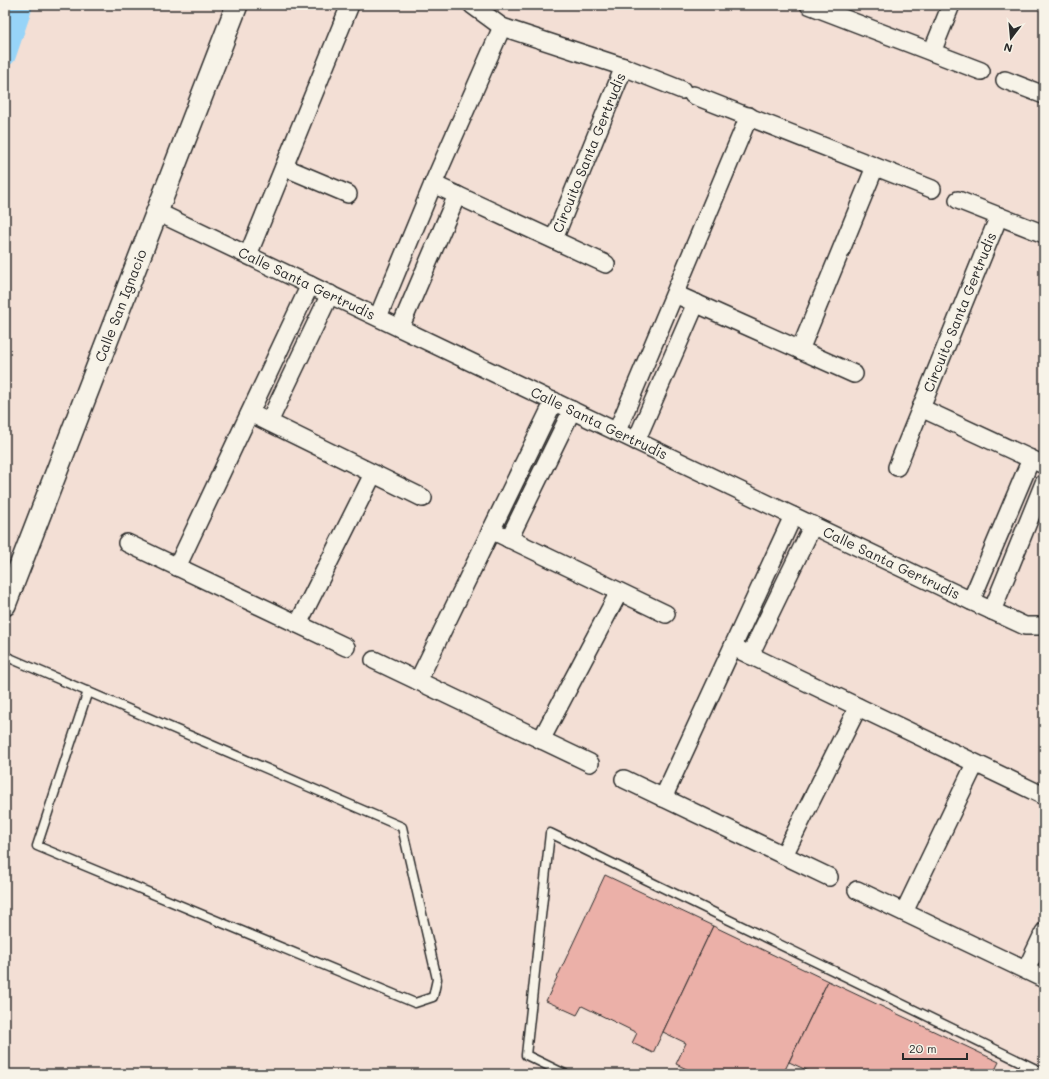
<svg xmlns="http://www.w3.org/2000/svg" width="1049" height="1079" font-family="Mali,sans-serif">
  <rect width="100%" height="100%" fill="#f3dfd5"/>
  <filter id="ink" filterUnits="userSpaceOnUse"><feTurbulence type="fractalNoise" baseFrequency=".025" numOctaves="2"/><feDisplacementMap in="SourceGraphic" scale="8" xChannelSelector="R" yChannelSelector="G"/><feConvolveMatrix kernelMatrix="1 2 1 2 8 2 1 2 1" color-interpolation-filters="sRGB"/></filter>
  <g filter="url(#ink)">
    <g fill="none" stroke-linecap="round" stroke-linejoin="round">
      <polyline stroke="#97d4f8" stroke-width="22" points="5,55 22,5"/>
    </g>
    <g fill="#ebb0a8" stroke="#2b2b2b">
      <polygon points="605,875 713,926 653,1053 632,1043 637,1033 582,1006 577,1015 546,1001"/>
      <polygon points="713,926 828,981 783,1074 697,1074 676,1064 686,1043 663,1032"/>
      <polygon points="828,981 999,1062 993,1074 815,1074 789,1062"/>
    </g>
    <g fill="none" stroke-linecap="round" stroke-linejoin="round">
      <g stroke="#2b2b2b" stroke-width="11">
        <g id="service">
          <polyline points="5,656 402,827 437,979 433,997 415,1003 37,846 88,691"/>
          <polyline points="565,1074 526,1055 550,833 1044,1073"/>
          <polyline points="1020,1074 1024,1064"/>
        </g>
      </g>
      <g stroke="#2b2b2b" stroke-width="20">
        <g id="minor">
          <polyline points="472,5 502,27"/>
          <polyline points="809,5 981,71"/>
          <polyline points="932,52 951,5"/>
          <polyline points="1005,80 1044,95"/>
          <polyline points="693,95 932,189"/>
          <polyline points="284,167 348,194"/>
          <polyline points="433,184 606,264"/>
          <polyline points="958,200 1044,234"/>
          <path id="s1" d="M157 212 971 601 1025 626H1044"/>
          <path id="s2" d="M554 239 624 67"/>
          <polyline points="248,255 350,5"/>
          <polyline points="675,294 854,374"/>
          <polyline points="378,317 433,184 502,27 624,67 682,90"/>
          <polyline points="400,328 457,195"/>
          <polyline points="800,350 875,167"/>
          <polyline points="921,408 1044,465"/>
          <polyline points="250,413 423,498"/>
          <polyline points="269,422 330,294"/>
          <polyline points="617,431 749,116"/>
          <polyline points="636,441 696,303"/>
          <path id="s3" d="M897 467 999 216"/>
          <polyline points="491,530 666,614"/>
          <polyline points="509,539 572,410"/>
          <polyline points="127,543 346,647"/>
          <polyline points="177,567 310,285"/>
          <polyline points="971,601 1031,459"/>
          <polyline points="992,611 1044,483"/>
          <polyline points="298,624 373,474"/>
          <polyline points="733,647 1044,796"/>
          <polyline points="750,655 813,525"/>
          <polyline points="374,660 590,763"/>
          <polyline points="418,681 554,401"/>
          <polyline points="541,740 619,592"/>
          <polyline points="624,779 829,877"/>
          <polyline points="663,798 793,516"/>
          <polyline points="784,855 858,707"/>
          <polyline points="857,890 1044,979"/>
          <polyline points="904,912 975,764"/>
          <polyline points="1026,970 1044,932"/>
        </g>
      </g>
      <g stroke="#2b2b2b" stroke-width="24">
        <g id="tertiary">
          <path id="s4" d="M5 605 237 5"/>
        </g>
      </g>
      <use href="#service" stroke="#f7f3e8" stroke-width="8"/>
      <use href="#minor" stroke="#f7f3e8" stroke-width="17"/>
      <use href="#tertiary" stroke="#f7f3e8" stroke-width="21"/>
    </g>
  </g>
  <g text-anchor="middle" stroke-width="4" stroke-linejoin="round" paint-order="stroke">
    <g font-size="14" fill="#2b2b2b" stroke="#f7f3e8">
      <text dy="5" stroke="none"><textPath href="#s2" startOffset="93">Circuito Santa Gertrudis</textPath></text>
      <text dy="5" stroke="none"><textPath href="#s1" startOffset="166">Calle Santa Gertrudis</textPath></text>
      <text dy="5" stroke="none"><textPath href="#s4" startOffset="321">Calle San Ignacio</textPath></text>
      <text dy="5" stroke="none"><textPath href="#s3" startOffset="167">Circuito Santa Gertrudis</textPath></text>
      <text dy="5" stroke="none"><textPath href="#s1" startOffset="490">Calle Santa Gertrudis</textPath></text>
      <text dy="5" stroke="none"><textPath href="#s1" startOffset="814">Calle Santa Gertrudis</textPath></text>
    </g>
  </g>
  <rect width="1049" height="1079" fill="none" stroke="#f7f3e8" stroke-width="20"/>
  <rect x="10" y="10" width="1029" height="1059" fill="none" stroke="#2b2b2b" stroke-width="1.5" filter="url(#ink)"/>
  <g transform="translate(1011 38) rotate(196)" stroke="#f7f3e8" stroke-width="3" paint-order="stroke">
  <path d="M0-3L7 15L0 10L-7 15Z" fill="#2b2b2b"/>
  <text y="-6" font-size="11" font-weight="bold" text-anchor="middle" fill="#2b2b2b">N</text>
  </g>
  <path d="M903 1053v6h64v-6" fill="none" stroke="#2b2b2b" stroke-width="2"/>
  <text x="909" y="1053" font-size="12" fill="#2b2b2b" stroke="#f7f3e8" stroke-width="3" paint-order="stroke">20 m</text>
</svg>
